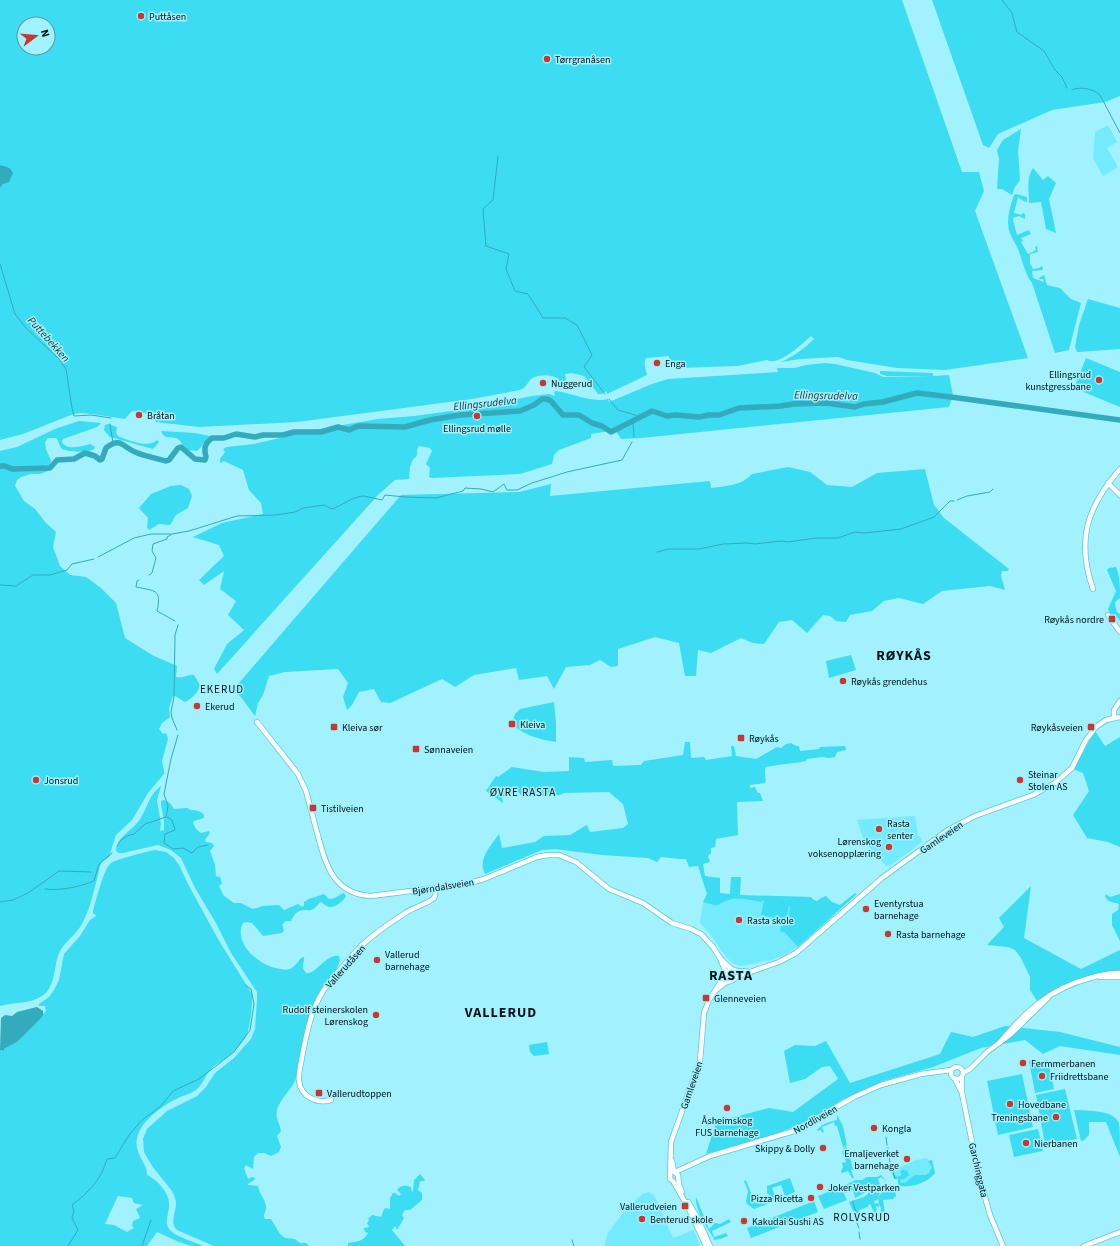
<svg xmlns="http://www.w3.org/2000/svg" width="1120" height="1246" font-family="'Source Sans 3',sans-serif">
  <rect width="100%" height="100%" fill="#a1f1fe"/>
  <g fill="#73ebfd">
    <polygon points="1108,125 1117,142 1107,148 1118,167 1103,176 1093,158 1095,132"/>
    <polygon points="915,816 918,835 921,838 922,842 891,865 886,866 864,841 857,820"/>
    <polygon points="737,898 761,902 764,900 775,902 791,906 785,933 798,947 785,955 771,960 741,966 734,964 726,957 710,934 700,923 703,902 717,906 724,900"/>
    <polygon points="927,1158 932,1167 929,1173 923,1175 915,1175 906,1183 899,1183 898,1179 896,1179 891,1161 895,1169 917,1160"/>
    <polygon points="649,1192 654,1195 673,1238 694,1230 700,1246 604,1246 608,1233 623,1213 642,1194"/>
  </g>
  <g fill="#3cdcf2" fill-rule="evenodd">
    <path d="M0 0H902L962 172H979L984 191 975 211 1028 358 945 370 897 368 847 360 838 357 800 359 781 362C794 356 804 349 814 339L811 336C802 344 778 367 767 360L738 366 678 368 669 367V356L646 358C643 363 646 370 647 375L607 394 606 391 602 394H598L584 376 572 373 565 374 568 390 558 388 559 379C552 374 538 374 531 379 527 383 526 388 520 390L472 399 297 422 199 427 156 422C150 412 142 412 132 411L125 419 92 414 80 413 71 415 23 434 0 440V188L3 184 6 166 0 165ZM24 24H48V48H24Z"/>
    <polygon points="932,0 1120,0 1120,96 1105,102 1052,110 998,134 989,148 983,145"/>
    <polygon points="1021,129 1018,151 1020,180 1015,187 1012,195 1002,189 997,189 999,159 997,150 1003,140"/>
    <path d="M1033 168 1043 180 1048 176 1056 183 1049 199 1056 233 1046 229 1041 202 1029 203C1029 191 1026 178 1033 168Z"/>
    <path d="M1016 194 1027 197V202L1023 201V200L1020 199 1018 197 1014 213 1022 215V213L1025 214V219L1019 216 1013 218V220L1017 235 1029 230 1031 234 1021 238 1023 241 1021 242 1028 254 1036 250 1035 247 1037 246 1038 252 1030 254V263L1033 269 1039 268 1042 266 1043 270 1032 271 1033 278 1044 282 1043 279H1040L1039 278 1044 275 1047 285 1060 288 1071 299 1081 303 1069 350 1055 353 1032 283C1023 271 1022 255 1015 243 1011 236 1008 230 1008 222 1008 213 1011 204 1014 195Z"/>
    <polygon points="1088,299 1120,308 1120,349 1079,352 1077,352 1075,347 1079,325"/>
    <polygon points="1086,358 1120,372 1120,407 1074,388"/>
    <path d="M825 363 835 364 875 373 883 377 932 376H887L880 374V371L933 373V376L949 375 953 395 949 407 641 438 621 439 615 430 591 434V438L559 450 554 455 552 464 520 474 432 478 429 477 430 468 426 464 432 451 430 448 419 446C415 451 420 456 413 459L410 467 409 479 395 480 378 495 217 674 214 669 227 644 244 630 228 615 236 601 220 589 224 571 204 585 199 580 224 556 219 545 193 537 222 523 263 514 261 503 249 490 243 470 224 461 220 463V459L225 452 223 449 227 447 254 444 284 437 301 431 320 429 378 419 414 416 474 408 532 396 549 394 555 396 554 393 555 391C572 393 591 403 608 399L609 402 652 384 668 379 778 372 777 368H794L806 365Z"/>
    <path d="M79 421 101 423 97 427 63 439 62 442C66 451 83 446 90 444L95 447 94 449C89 453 68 452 62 449 59 446 59 441 56 438H48L45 442 46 449 51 461 48 471 40 474H31L21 477 17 480 15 486 24 501 35 509 46 523 56 532 53 547 60 566 70 575 86 577 101 588 116 603 125 638 152 655 177 666 176 677C184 679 188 674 194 675L200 685C199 692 191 699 185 702L175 696H173L169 708 170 717 162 723 159 729 163 734 166 733 168 739 162 761 164 771V774L148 793 132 820 116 835 109 857 102 862 100 866C95 886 91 909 80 927 74 936 65 942 60 951 53 964 57 986 42 996 30 1004 13 1002 0 1006V451L17 447 55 429Z"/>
    <path d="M109 424 117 427 116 433 118 436C128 440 148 449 157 440L159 442 153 449 110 437 104 430 105 425Z"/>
    <path d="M161 431 195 433 210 436C205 440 202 447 197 451L187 450C183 447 182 442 178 439 171 435 165 441 161 431Z"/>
    <path d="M788 467 810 472 827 485 852 487 877 473 925 469 934 505 944 518 1009 569 1008 571H1002L1001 576 1005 590 990 586 942 591 923 604 899 598 884 601 872 611 850 615 846 622 836 621 830 616 823 615 807 633 792 620 779 622 764 644 753 643 741 638 711 653 698 650 696 676H685L679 643 655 637 618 649V666L611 667 600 660 590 665 566 667 554 689 547 676 519 680 516 668 474 675 455 687 442 679 390 703 381 702 374 689 359 692 352 705 347 710 343 697 348 683 338 669 285 672 269 676 263 695 258 703 255 716 240 696 232 691 401 495 519 492 551 484 550 496 710 481 711 488C726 486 741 486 752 474Z"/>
    <polygon points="181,485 189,489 192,496 188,508 176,515 170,525 159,524 149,530 147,527 148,518 139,508 151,494 171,486"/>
    <path d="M1116 567C1120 575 1120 588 1120 598L1115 602V605L1117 612 1120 614V621L1118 618 1112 617 1108 609 1116 591 1107 570 1109 568Z"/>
    <polygon points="851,655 856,670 829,678 826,661"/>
    <path d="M554 702 556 723V742C541 740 523 735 512 724L515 714 520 709Z"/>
    <polygon points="1095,731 1105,746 1120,737 1120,847 1108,842 1087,838 1073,815 1089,791 1083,773 1073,769"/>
    <path d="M685 742H690L691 758 704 757 706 760 732 756 731 746H734L736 756 756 759 777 747 781 748 786 744 791 743 796 746H799L800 751 819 749 820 747 845 746 846 750 837 752 835 757 829 758 822 757 807 759 806 761C793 764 779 764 766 767 763 772 767 778 765 783L750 785V788L755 787 758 793H760L763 801 737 802 738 835 716 839 715 847 711 848V853L708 856 710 862 703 864 705 876 720 878V893L730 894 731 877H741L740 895 811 897 814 900 817 901 821 898 826 896 832 902 840 905 855 893 857 894 798 947 785 933 780 931 781 926 788 922 790 906H789L786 920 761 915 764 900 761 902C744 899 731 895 717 906L703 902 707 894 698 866 689 867 686 859H680L661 857 657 862 648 858 602 855 555 849 542 850 485 874C477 859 491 846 499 834L502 848 535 842 544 836 570 835 585 826 587 825 590 832 623 828 628 824 623 804 609 792 564 793 560 795 523 797 518 792 502 797 503 803 486 791 496 776 498 777 512 767 544 772 569 771V757L584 758 585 762 612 760 613 766 641 765 644 761 683 755Z"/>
    <path d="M161 786 157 800 161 824 160 830 161 831 164 830V821L161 805V801L164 800 170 803 174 809 187 808 191 810C196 810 201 811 204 815V818L194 821 193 823 196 829 201 833 209 831 210 833 205 840 206 842 212 843 214 846 210 851 215 865 216 876 220 877 222 883 219 886 224 896 234 903H241L253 909 263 906 279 905 284 910 298 904 302 907 304 905V902L309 899 324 894 329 899C336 899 338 895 344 893L346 896C344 901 335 908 329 907 327 907 323 903 321 902 317 904 316 909 311 910 308 911 308 910 305 910 296 910 294 915 291 921H286L282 925 284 930 282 933 263 936 252 923 247 922 243 923C232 944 262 968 281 969 284 970 287 970 290 969 295 967 298 961 301 958L304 957C305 962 301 966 304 970 310 983 325 953 339 956 344 965 323 986 318 995 309 1012 304 1032 301 1051 299 1060 299 1073 295 1081 290 1091 280 1099 277 1110 275 1118 280 1124 281 1131L277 1136 281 1147 279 1152 271 1156 264 1153H258L254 1157 253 1169 246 1165 244 1168 248 1179 252 1177 255 1178 254 1180 248 1184V1185L258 1186C259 1194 267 1201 266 1209 265 1212 264 1214 264 1216L265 1219H271L280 1234 285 1238 295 1239 300 1243H306L309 1246H214L177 1230C169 1223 176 1213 176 1204 176 1199 174 1195 172 1191L152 1166 144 1152 143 1139 147 1129 167 1111 197 1096 206 1087 215 1073 234 1058 251 1039 255 1029 257 999V992L231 953 216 923 195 888 181 858 171 850 158 845 123 853H119L116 851C117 837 130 832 138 822 147 811 148 795 161 786Z"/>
    <path d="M155 850 166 852 174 858 179 865 188 884 218 939 252 994C253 1002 250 1026 247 1034 244 1042 234 1051 228 1057 222 1061 215 1064 211 1069 205 1075 203 1084 197 1089 192 1093 186 1095 180 1097 165 1104 146 1117 139 1132 130 1152 148 1162 147 1175 156 1179 169 1192 169 1203 170 1212 163 1223 170 1230 176 1237 195 1242 203 1246H192L179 1242 157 1232 147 1246H73L75 1243 73 1246H0V1050L3 1051 4 1049 17 1042 46 1011 45 1006H39V1004L49 997 54 990 59 980 64 954 80 936 90 920 96 916 95 914H93V911C96 901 103 871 110 864 115 859 146 852 155 850ZM118 1196 132 1198 134 1203 143 1205 136 1209 140 1218 133 1221 132 1226 134 1228 127 1232 114 1225 105 1224Z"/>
    <polygon points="1031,886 1024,938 1081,969 1120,950 1120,975 1103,976 1074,983 1039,1004 1030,990 1030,977 1021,958 1015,950 1008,947 987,945 1004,927 999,918"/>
    <path d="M1106 894 1110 897 1120 894V941L1112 925V914L1118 910 1119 904C1113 902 1107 902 1105 896Z"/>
    <polygon points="1005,1026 1060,1032 1120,1047 1120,1055 1060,1046 1043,1054 1025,1040 981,1048 933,1067 883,1081 842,1100 810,1120 774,1135 706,1154 716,1122 769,1108 793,1112 838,1079 830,1066 822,1067 805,1079 790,1083 784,1051 795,1045 815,1046 826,1041 850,1083 940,1054 951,1032 973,1037"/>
    <polygon points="547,1042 549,1054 534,1056 530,1052 529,1045"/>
    <polygon points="1032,1060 1033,1063 1048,1060 1054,1089 1035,1093 1029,1061"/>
    <polygon points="1022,1074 1033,1127 998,1135 987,1081"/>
    <polygon points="1065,1089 1077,1139 1045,1144 1036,1095"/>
    <path d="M1074 1110C1087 1111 1113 1109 1119 1123 1120 1128 1120 1151 1120 1157L1106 1122H1089V1135L1084 1140 1081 1141Z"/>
    <path d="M837 1115 843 1126 847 1146 843 1147 837 1126H835L834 1122 822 1127 824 1132 822 1133 821 1130 817 1131V1130C822 1124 829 1122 837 1120Z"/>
    <polygon points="1038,1129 1043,1151 1014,1157 1009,1135"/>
    <polygon points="847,1147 853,1169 851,1170 854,1178 852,1178 848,1171 842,1173 841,1171 843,1167 842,1163 846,1162 842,1151 844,1151 843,1148"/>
    <path d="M932 1160 935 1173C927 1183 910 1189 898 1185V1179H894L889 1163H891L895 1176 898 1177 902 1175 900 1171 904 1169 905 1171 907 1170 909 1175 904 1179 900 1180 901 1183C908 1184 909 1178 915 1175H925L929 1173 932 1167 928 1161Z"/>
    <path d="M420 1174 425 1180 424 1181H420L418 1190 422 1193V1200L410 1210H405L402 1215 404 1218 397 1230 395 1226 392 1230 405 1246H348V1243C357 1241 362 1243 368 1233L365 1232 364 1229V1228L369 1227 367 1223 369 1221 368 1219 372 1215 381 1217 384 1209 386 1208 390 1209V1198L393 1193H395L399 1196 401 1194 397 1190C401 1185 404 1185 411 1187L412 1192 413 1191 414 1180Z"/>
    <polygon points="881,1175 887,1182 881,1177 878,1179 882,1190 869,1190 855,1198 853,1190 846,1193 843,1186 856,1180 862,1180 867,1177 877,1177"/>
    <polygon points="790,1178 795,1192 785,1196 781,1185 772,1188 777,1200 774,1201 767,1193 767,1186"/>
    <polygon points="746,1180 755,1203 769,1199 772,1202 754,1209 747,1204 746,1201 748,1191 744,1181"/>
    <polygon points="891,1186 895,1186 896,1198 894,1196 894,1199 883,1200 885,1213 880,1213 881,1208 879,1204 878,1198 882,1192"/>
    <polygon points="841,1187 847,1200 824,1209 818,1196"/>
    <polygon points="870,1192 880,1193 877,1200 874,1201 875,1204 878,1203 879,1205 879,1207 876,1206 877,1214 875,1214 870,1204 868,1205 868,1207 859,1210 861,1216 858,1217 855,1211 853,1211 849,1202 864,1197"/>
    <path d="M696 1197 709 1229 715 1223 720 1224 729 1219 731 1222 712 1231 714 1237 726 1233 728 1236 720 1239 713 1240 714 1238C707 1229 694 1207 696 1197Z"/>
    <polygon points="814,1201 818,1212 751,1238 747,1228"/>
  </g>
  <g fill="#33abbc">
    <path d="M0 165C6 166 10 167 13 173L9 182 3 184 0 188Z"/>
    <polygon points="37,1007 43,1011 43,1015 41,1018 17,1042 4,1049 4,1051 0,1050 1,1018 5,1015 12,1016 17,1012"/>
  </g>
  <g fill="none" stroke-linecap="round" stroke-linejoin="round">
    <g stroke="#33abbc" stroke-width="1">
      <polyline points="1002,0 1012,13 1017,32 1044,51 1055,70 1062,77 1067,88"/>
      <path d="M1072 90C1080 86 1094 89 1100 95L1120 133"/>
      <polyline points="498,156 493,200 483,209 486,246 509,254 506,269 515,291 528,294 543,318 565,318 577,325 592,355 584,367 605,394"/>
      <polyline points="0,264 15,314 26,328 60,360 66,369 72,408 74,416 91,415 111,418"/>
      <polyline points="609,399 618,410 642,417"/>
      <polyline points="633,422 634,437"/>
      <polyline points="110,424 113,443"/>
      <polyline points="957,500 967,496 990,492 993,489"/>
      <polyline points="657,552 669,549 699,549 723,544 748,543 755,544 781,541 788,542 816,538 838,538 855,532 864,533 901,529 934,517 950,501 954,501"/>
      <path d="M98 557 134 538 151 534H172L189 531 237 516 276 515 295 512 303 508 324 505 332 509C341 506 354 496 364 496 370 497 376 499 382 500L385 495 405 497 436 498 463 491 465 488 481 489 493 492 504 484 507 490H517L532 483 567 472 622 460 632 442"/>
      <polyline points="149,575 152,573 156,558 152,551 153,544 167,539 167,537 171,535"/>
      <path d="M139 580 137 581 136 587C155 591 162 589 157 611L175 621"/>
      <polyline points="0,585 16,586 33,575 50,575 67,570 72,564 94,559"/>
      <polyline points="177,730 172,718 171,712 174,697 175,635 178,625"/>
      <polyline points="167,817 172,820 175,830 165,834 164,843 173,849 183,848 192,853 198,847 208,845"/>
      <polyline points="117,846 121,840 127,836 134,834 145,824 166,817 168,806 164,794 171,759 178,735"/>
      <path d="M45 889C60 891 79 887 94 881L99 864 112 853"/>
      <polyline points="0,902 13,900 28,893 59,871 91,872"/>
      <polyline points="886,1137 887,1145"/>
      <polyline points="888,1148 890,1162"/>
      <polyline points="890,1163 895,1178"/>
      <polyline points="853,1201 853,1204 858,1216"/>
      <polyline points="857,1223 859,1228"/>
      <polyline points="859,1232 860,1239"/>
      <polyline points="572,1240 574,1246"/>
      <path d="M68 1246 78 1230 72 1218 74 1211 72 1205C89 1192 101 1180 107 1159L115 1158 129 1135 142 1120 160 1107 173 1091 199 1079 234 1052 250 1030 254 1004 251 989 245 985"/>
      <polyline points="142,1246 151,1220"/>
    </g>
    <path stroke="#33abbc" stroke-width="5.5" d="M0 466H5L12 469 50 468 57 460 74 459 85 453 95 456 100 460 102 459 106 448C120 437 122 446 135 452 144 456 156 458 166 461L169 460 178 448 181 447 195 459 205 460 206 457C204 449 204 444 212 438H224L236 434 255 437 263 435H283L294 432H321L338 427 349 430 358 426 405 427 430 420 460 415 520 411 534 405 542 399H547L551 401 563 415H579L592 423 602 426 611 432 652 411 667 416 676 415 699 417 709 415H719L739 408 781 406 793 404 826 403 855 407 864 404 883 402 917 393 951 397 1120 420"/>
    <g stroke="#5cc7d7" stroke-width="6">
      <g id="secondary">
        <polyline points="1108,483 1120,495"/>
        <path d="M1093 589C1076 540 1087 507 1120 469"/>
        <polyline points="1108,615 1120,632"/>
        <polyline points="1114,718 1114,710 1120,701"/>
        <path d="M257 722 298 774 306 791C310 806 314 821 318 836 326 866 334 894 371 896L466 884 484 879 537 857 548 855H559L576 862 609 889 643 903 672 923 691 929 701 934 713 947 720 958 726 973"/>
        <path d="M722 960C732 970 732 972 746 971"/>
        <polyline points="1100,977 1120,977"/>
        <polyline points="716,990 725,983 733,980 736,977 779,962 796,953 882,878 948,830 975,816 1033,795 1055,783 1072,768 1086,740 1096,727 1106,720 1120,717"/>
        <path d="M999 1043C1026 1011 1049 989 1090 978 1100 975 1109 973 1120 973"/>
        <circle cx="957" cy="1073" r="6"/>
        <polyline points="963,1073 970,1069 987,1052 1011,1034 1048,998"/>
        <polyline points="962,1077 962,1093 978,1172 990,1215 1003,1246"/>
        <polyline points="955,1079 962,1093"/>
        <path d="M331 1100C317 1104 301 1097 299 1081 298 1073 301 1065 302 1057 307 1031 312 1003 329 983 339 971 349 958 361 946 375 933 391 922 407 912 413 908 431 902 434 898 436 895 435 892 435 889"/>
        <polyline points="672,1161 674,1172 678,1175 679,1185 682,1192"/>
        <polyline points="675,1172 710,1156 794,1131 854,1097 881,1085 921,1074 951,1070"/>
        <polyline points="688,1202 697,1217 710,1246"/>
        <polyline points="706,1246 688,1207 673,1181 670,1179 671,1142 700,1061 704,1013 709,1000 727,972 731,970"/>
        <polyline points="1084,1246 1120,1232"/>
      </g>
    </g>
    <use href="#secondary" stroke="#fff" stroke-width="4.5"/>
  </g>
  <g fill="#c7392e" stroke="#a1f1fe" stroke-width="1.5">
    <circle cx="141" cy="16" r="4"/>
    <circle cx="547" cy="59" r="4"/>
    <circle cx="657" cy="363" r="4"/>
    <circle cx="1099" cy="380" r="4"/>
    <circle cx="543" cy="383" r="4"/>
    <circle cx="139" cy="415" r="4"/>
    <circle cx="477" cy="416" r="4"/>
    <rect x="1108" y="615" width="8" height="8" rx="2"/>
    <circle cx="843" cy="681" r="4"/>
    <circle cx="197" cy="706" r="4"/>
    <rect x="508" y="720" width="8" height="8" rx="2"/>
    <rect x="330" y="723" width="8" height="8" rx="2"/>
    <rect x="1087" y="723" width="8" height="8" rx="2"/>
    <rect x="737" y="734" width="8" height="8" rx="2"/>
    <rect x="412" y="745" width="8" height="8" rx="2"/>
    <circle cx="36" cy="780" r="4"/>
    <circle cx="1020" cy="780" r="4"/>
    <rect x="309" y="804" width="8" height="8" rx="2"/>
    <circle cx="879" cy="829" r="4"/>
    <circle cx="889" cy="847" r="4"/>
    <circle cx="866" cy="909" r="4"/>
    <circle cx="739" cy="920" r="4"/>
    <circle cx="888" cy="934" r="4"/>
    <circle cx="377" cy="960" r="4"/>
    <rect x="702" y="994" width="8" height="8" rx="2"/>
    <circle cx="376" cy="1015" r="4"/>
    <circle cx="1023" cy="1063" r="4"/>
    <circle cx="1042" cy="1076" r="4"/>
    <rect x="315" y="1089" width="8" height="8" rx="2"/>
    <circle cx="1010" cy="1104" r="4"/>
    <circle cx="727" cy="1108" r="4"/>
    <circle cx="1056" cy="1117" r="4"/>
    <circle cx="874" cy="1128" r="4"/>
    <circle cx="1026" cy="1143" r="4"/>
    <circle cx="823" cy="1148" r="4"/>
    <circle cx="907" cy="1159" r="4"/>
    <circle cx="820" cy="1187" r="4"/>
    <circle cx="811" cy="1198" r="4"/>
    <rect x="681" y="1202" width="8" height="8" rx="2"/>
    <circle cx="642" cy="1219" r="4"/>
    <circle cx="744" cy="1221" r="4"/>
  </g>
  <g text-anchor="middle" stroke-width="3" stroke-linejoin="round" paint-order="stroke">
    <g font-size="10" fill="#001317" stroke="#a1f1fe" text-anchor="start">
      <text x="149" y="20">Puttåsen</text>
      <text x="555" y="63">Tørrgranåsen</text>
      <text x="665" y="367">Enga</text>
      <text x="1091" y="378" text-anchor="end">Ellingsrud<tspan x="1091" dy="12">kunstgressbane</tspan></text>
      <text x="551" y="387">Nuggerud</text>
      <text x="147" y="419">Bråtan</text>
      <text x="477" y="432" text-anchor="middle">Ellingsrud mølle</text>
      <text x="1104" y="623" text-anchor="end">Røykås nordre</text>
      <text x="851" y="685">Røykås grendehus</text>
      <text x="205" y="710">Ekerud</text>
      <text x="520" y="728">Kleiva</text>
      <text x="342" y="731">Kleiva sør</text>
      <text x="1083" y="731" text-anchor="end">Røykåsveien</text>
      <text x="749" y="742">Røykås</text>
      <text x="424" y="753">Sønnaveien</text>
      <text x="1028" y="778">Steinar<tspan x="1028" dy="12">Stolen AS</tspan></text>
      <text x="44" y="784">Jonsrud</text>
      <text x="321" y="812">Tistilveien</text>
      <text x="887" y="827">Rasta<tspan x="887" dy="12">senter</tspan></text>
      <text x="881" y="845" text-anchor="end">Lørenskog<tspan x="881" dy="12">voksenopplæring</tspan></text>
      <text x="874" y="907">Eventyrstua<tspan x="874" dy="12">barnehage</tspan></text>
      <text x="747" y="924">Rasta skole</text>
      <text x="896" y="938">Rasta barnehage</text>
      <text x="385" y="958">Vallerud<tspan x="385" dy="12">barnehage</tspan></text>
      <text x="714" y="1002">Glenneveien</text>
      <text x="368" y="1013" text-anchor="end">Rudolf steinerskolen<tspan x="368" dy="12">Lørenskog</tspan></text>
      <text x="1031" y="1067">Fermmerbanen</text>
      <text x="1050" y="1080">Friidrettsbane</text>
      <text x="327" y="1097">Vallerudtoppen</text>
      <text x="1018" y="1108">Hovedbane</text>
      <text x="1048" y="1121" text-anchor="end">Treningsbane</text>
      <text x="727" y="1124" text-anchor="middle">Åsheimskog<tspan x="727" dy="12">FUS barnehage</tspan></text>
      <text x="882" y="1132">Kongla</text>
      <text x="1034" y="1147">Nierbanen</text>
      <text x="815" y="1152" text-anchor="end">Skippy &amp; Dolly</text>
      <text x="899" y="1157" text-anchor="end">Emaljeverket<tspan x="899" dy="12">barnehage</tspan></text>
      <text x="828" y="1191">Joker Vestparken</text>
      <text x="803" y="1202" text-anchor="end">Pizza Ricetta</text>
      <text x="677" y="1210" text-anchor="end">Vallerudveien</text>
      <text x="650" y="1223">Benterud skole</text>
      <text x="752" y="1225">Kakudai Sushi AS</text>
    </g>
    <g font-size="10" fill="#001317" stroke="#a1f1fe">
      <text transform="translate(941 837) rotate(-34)" y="4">Gamleveien</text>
      <text transform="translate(443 886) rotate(-9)" y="4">Bjørndalsveien</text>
      <text transform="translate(345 966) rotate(-48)" y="4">Vallerudåsen</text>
      <text transform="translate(691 1085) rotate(-71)" y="4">Gamleveien</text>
      <text transform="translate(815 1119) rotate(-29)" y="4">Nordliveien</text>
      <text transform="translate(979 1170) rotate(77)" y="4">Garchinggata</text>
    </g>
    <g font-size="11" font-style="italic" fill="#1b3439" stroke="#a1f1fe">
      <text transform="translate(49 339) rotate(48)" y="4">Puttebekken</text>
      <text transform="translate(826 395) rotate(1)" y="4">Ellingsrudelva</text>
      <text transform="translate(485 403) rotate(-6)" y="4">Ellingsrudelva</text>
    </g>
    <g font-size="11" letter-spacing="1" fill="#001317" stroke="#a1f1fe">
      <text x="222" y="693">EKERUD</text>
      <text x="523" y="796">ØVRE RASTA</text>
      <text x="862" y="1221">ROLVSRUD</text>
    </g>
    <g font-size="14" font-weight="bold" letter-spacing="1" fill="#001317" stroke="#a1f1fe">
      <text x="904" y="660">RØYKÅS</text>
      <text x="731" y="980">RASTA</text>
      <text x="501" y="1017">VALLERUD</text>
    </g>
  </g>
  <g transform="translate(36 36) rotate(74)"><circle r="19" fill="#a1f1fe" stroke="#6198a2"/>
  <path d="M0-3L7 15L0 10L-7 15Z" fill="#c7392e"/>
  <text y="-6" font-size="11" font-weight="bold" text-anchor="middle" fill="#001317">N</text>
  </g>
</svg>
